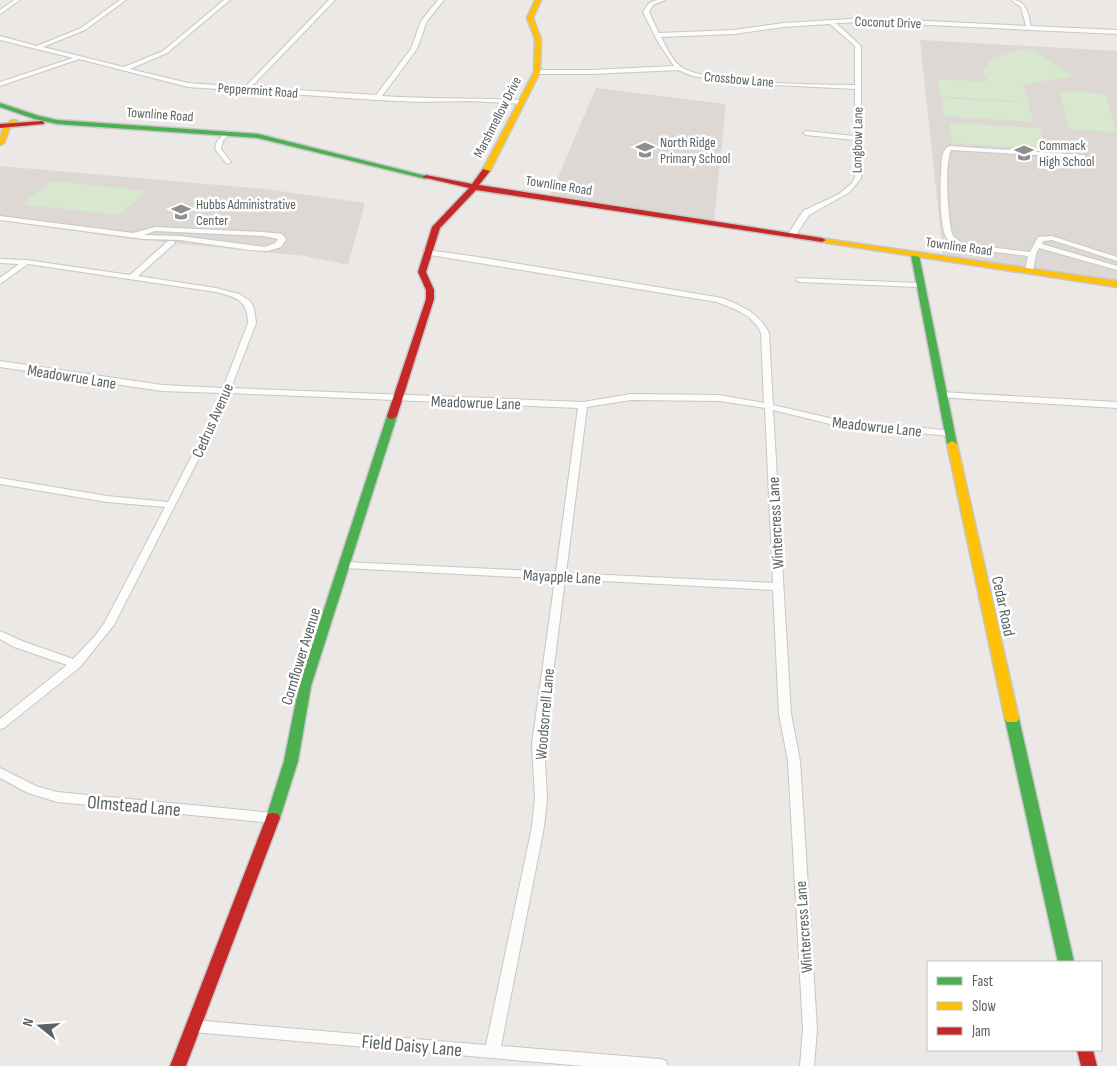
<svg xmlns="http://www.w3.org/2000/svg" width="1117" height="1066" font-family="'Sofia Sans Condensed',sans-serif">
  <rect width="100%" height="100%" fill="#ebe8e5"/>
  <g fill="#ddd8d4">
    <polygon points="920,40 1117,51 1117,281 943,255"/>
    <polygon points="596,88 726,104 714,221 550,196"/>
    <polygon points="0,166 265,189 365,203 348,265 305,256 131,239 0,220"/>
  </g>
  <g fill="#d7e8ce">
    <polygon points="1027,48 1075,76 1023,84 1028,102 940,96 938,79 988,82 984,75 984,69 993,58"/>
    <polygon points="1059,91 1105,94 1117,132 1070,129"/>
    <polygon points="941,98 1028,103 1033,122 943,116"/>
    <polygon points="949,123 1040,128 1046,149 952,143"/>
    <polygon points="52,181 147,191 119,215 22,204"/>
  </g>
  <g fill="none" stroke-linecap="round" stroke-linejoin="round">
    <g stroke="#c7c7c7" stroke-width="2">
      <g id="street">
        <polygon points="14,0 20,0 0,14 0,10"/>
        <path d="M120 0H126L85 30 43 47 124 67 163 51 224 0H230L167 53 130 69 188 83 245 87 329 0H335L251 87 376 95 411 49 421 21 438 0H444L427 21 417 49 382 96C429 99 475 98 522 100L525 102 522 104 469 101 420 102 377 100 188 87 79 59 0 86V82L73 58 0 40V36L37 46 81 28Z"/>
        <path d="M657 0H665L653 5 649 12 659 33 734 30 784 23 867 18 1026 26 1021 7 1011 0C1027 0 1028 14 1031 26L1117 30V34L867 22 836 23 861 46V178L850 192 809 215 794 238H791L787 236 803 211 839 194 851 184 855 178V140L806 135 803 133 806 131 855 136V89L737 83 692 76 678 70 591 74H537L534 72 537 70H591L674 66 658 42 643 12 649 3ZM830 24 855 46V85C820 84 704 85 680 66 671 59 666 46 661 37L734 34 784 27Z"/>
        <polygon points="227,131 230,133 223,141 221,149 231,162 228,164 226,163 215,149 217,141"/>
        <path d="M949 146 1085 155V157L1083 158 951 150C944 167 948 211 951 230L953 236 963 244 1030 252 1038 237 1052 236 1117 257V261L1052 240 1043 241 1042 244 1117 266V270L1039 248 1036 254 1033 272 1029 274 1025 272 1028 256 961 248C955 246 949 242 946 237 939 224 940 174 942 159 942 154 945 148 949 146Z"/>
        <path d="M0 216 133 233 155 227 263 232 282 234 286 239 281 247 268 251 249 250 180 240 144 239 0 220ZM155 231 263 236 278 239 275 243 265 247 180 236 144 235Z"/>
        <path d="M168 241H174L175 243 138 276 216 288 239 294 250 301 254 308 256 323 231 388 583 402 631 394 719 395 764 403 761 333 758 327 749 317 737 310 717 302 424 254V250H427L478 257 722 298C742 306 759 313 769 333L773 405 834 419 953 431 955 433 953 435 950 436 834 425 773 410 791 714 800 761 817 1029 814 1066H800L803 1029 788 761 779 714 773 590 565 579 544 744 547 798 544 827 501 1046 661 1059 666 1061 668 1066H584L193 1032 188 1030 186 1026 188 1022 193 1020 486 1045 532 827 535 798 532 744 555 579 345 568 340 565 345 562 556 572 578 408 229 393 220 417 114 625 80 667 4 728 0 729V719L67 665 14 647 0 639V631L22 641 73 659 95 636 105 622 165 507 107 502 0 484V478L107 496 168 502 212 417 221 393 162 391 0 367V361L162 385 223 388 248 323C248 300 236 297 216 292L28 264 0 284V278L19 264 0 263V259L26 260 130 275ZM631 400 719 401 765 408 773 583 566 573 587 407Z"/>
        <polygon points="797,278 919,283 923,285 919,287 800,282 796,280"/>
        <polygon points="941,392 1117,402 1117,408 938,397 937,395 938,393"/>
        <polygon points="0,768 36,786 57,792 273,813 277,815 279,818 277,821 273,823 57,802 28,793 0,778"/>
      </g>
    </g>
    <g stroke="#c6c7c7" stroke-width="3">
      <g id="fast">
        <polygon points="0,103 39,116 57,120 258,134 430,177 426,179 258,138 57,124 35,119 0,107"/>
        <polygon points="915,252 919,255 957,444 952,447 947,444 911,255"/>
        <polygon points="392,413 397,416 311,686 298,761 280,818 278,822 273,823 268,822 266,818 284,761 299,686 387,416"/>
        <polygon points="1012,714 1017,716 1019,719 1074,962 1058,962 1005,719 1007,716"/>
      </g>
    </g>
    <g stroke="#c6c7c7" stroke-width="3">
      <g id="slow">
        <polygon points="535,0 541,0 533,18 541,39 540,72 490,171 483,173 482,171 534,72 535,39 527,18"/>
        <path d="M12 120 18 121 10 127 4 143 0 145C0 133 2 127 12 120Z"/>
        <polygon points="819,238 1117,281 1117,287 822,242 818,240"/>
        <polygon points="952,441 957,444 1019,719 1017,722 1007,722 1005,719 947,444"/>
      </g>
    </g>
    <g stroke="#c6c7c7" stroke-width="3">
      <g id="jam">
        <polygon points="42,121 44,122 44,124 0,128 0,124"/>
        <polygon points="483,169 490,171 479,185 822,238 826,240 822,242 476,190 440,228 426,272 434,290 434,299 397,416 392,419 388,418 387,416 426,299 426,290 418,272 432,227 469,188 422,177 426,175 472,184"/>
        <polygon points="273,813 278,814 280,818 186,1066 170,1066 266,818 268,814"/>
        <polygon points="1077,1050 1093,1050 1097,1066 1081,1066"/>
      </g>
    </g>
    <use href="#street" fill="#fcfcfb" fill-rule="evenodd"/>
    <use href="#fast" fill="#4caf50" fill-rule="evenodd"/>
    <use href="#slow" fill="#ffc107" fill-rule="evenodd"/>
    <use href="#jam" fill="#c62828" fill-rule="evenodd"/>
  </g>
  <defs>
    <g id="school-bare" transform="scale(1.5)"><path d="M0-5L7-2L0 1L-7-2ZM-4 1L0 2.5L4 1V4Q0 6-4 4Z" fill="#8d9091" stroke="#fff" stroke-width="2.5" paint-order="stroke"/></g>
  </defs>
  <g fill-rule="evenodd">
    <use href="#school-bare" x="645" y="150"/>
    <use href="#school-bare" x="1024" y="153"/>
    <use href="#school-bare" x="181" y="212"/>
  </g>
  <g text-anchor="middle" stroke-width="5" stroke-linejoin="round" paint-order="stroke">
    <g font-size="14" fill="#5a6164" stroke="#fff">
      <text transform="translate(888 22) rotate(2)" y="5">Coconut Drive</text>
      <text transform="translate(739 79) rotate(5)" y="5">Crossbow Lane</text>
      <text transform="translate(258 90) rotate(4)" y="5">Peppermint Road</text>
      <text transform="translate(160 114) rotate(4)" y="5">Townline Road</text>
      <text transform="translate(497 117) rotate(-63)" y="5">Marshmellow Drive</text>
      <text transform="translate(857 140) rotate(-89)" y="5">Longbow Lane</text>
      <text transform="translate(559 185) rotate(9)" y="5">Townline Road</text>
      <text transform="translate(959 246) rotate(8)" y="5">Townline Road</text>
    </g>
    <g font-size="14" fill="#5a6164" stroke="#fff" text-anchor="start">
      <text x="660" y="147">North Ridge<tspan x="660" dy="16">Primary School</tspan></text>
      <text x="1039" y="150">Commack<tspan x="1039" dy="16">High School</tspan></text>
      <text x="196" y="209">Hubbs Administrative<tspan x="196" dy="16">Center</tspan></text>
    </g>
    <g font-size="16" fill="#5a6164" stroke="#fff">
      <text transform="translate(72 376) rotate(9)" y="6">Meadowrue Lane</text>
      <text transform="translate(476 402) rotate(2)" y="6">Meadowrue Lane</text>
      <text transform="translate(212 420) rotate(-66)" y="6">Cedrus Avenue</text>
      <text transform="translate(877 426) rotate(6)" y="6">Meadowrue Lane</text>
      <text transform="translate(775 523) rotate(-93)" y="6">Wintercress Lane</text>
      <text transform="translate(562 576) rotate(3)" y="6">Mayapple Lane</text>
      <text transform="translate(1004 606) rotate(78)" y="6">Cedar Road</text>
      <text transform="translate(300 656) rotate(-73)" y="6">Cornflower Avenue</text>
      <text transform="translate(544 714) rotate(-85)" y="6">Woodsorrell Lane</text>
      <text transform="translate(803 927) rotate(-94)" y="6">Wintercress Lane</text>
    </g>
    <g font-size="19" fill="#5a6164" stroke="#fff">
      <text transform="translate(134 805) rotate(5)" y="7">Olmstead Lane</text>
      <text transform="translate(412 1045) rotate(5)" y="7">Field Daisy Lane</text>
    </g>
  </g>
  <rect x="927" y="961" width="175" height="90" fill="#ffffff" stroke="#bdc0c1"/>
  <rect x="937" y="977" width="25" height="8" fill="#4caf50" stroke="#bdc0c1"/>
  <text x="972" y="986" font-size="15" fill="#5a6164">Fast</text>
  <rect x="937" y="1002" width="25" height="8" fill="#ffc107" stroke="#bdc0c1"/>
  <text x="972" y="1011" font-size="15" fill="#5a6164">Slow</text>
  <rect x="937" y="1027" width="25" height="8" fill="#c62828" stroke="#bdc0c1"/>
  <text x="972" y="1036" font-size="15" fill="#5a6164">Jam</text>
  <g transform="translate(40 1026) rotate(287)" stroke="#ffffff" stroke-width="4" paint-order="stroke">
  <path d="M0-4L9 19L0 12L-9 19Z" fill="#5a6164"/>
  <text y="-8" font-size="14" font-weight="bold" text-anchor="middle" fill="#5a6164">N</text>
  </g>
</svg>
